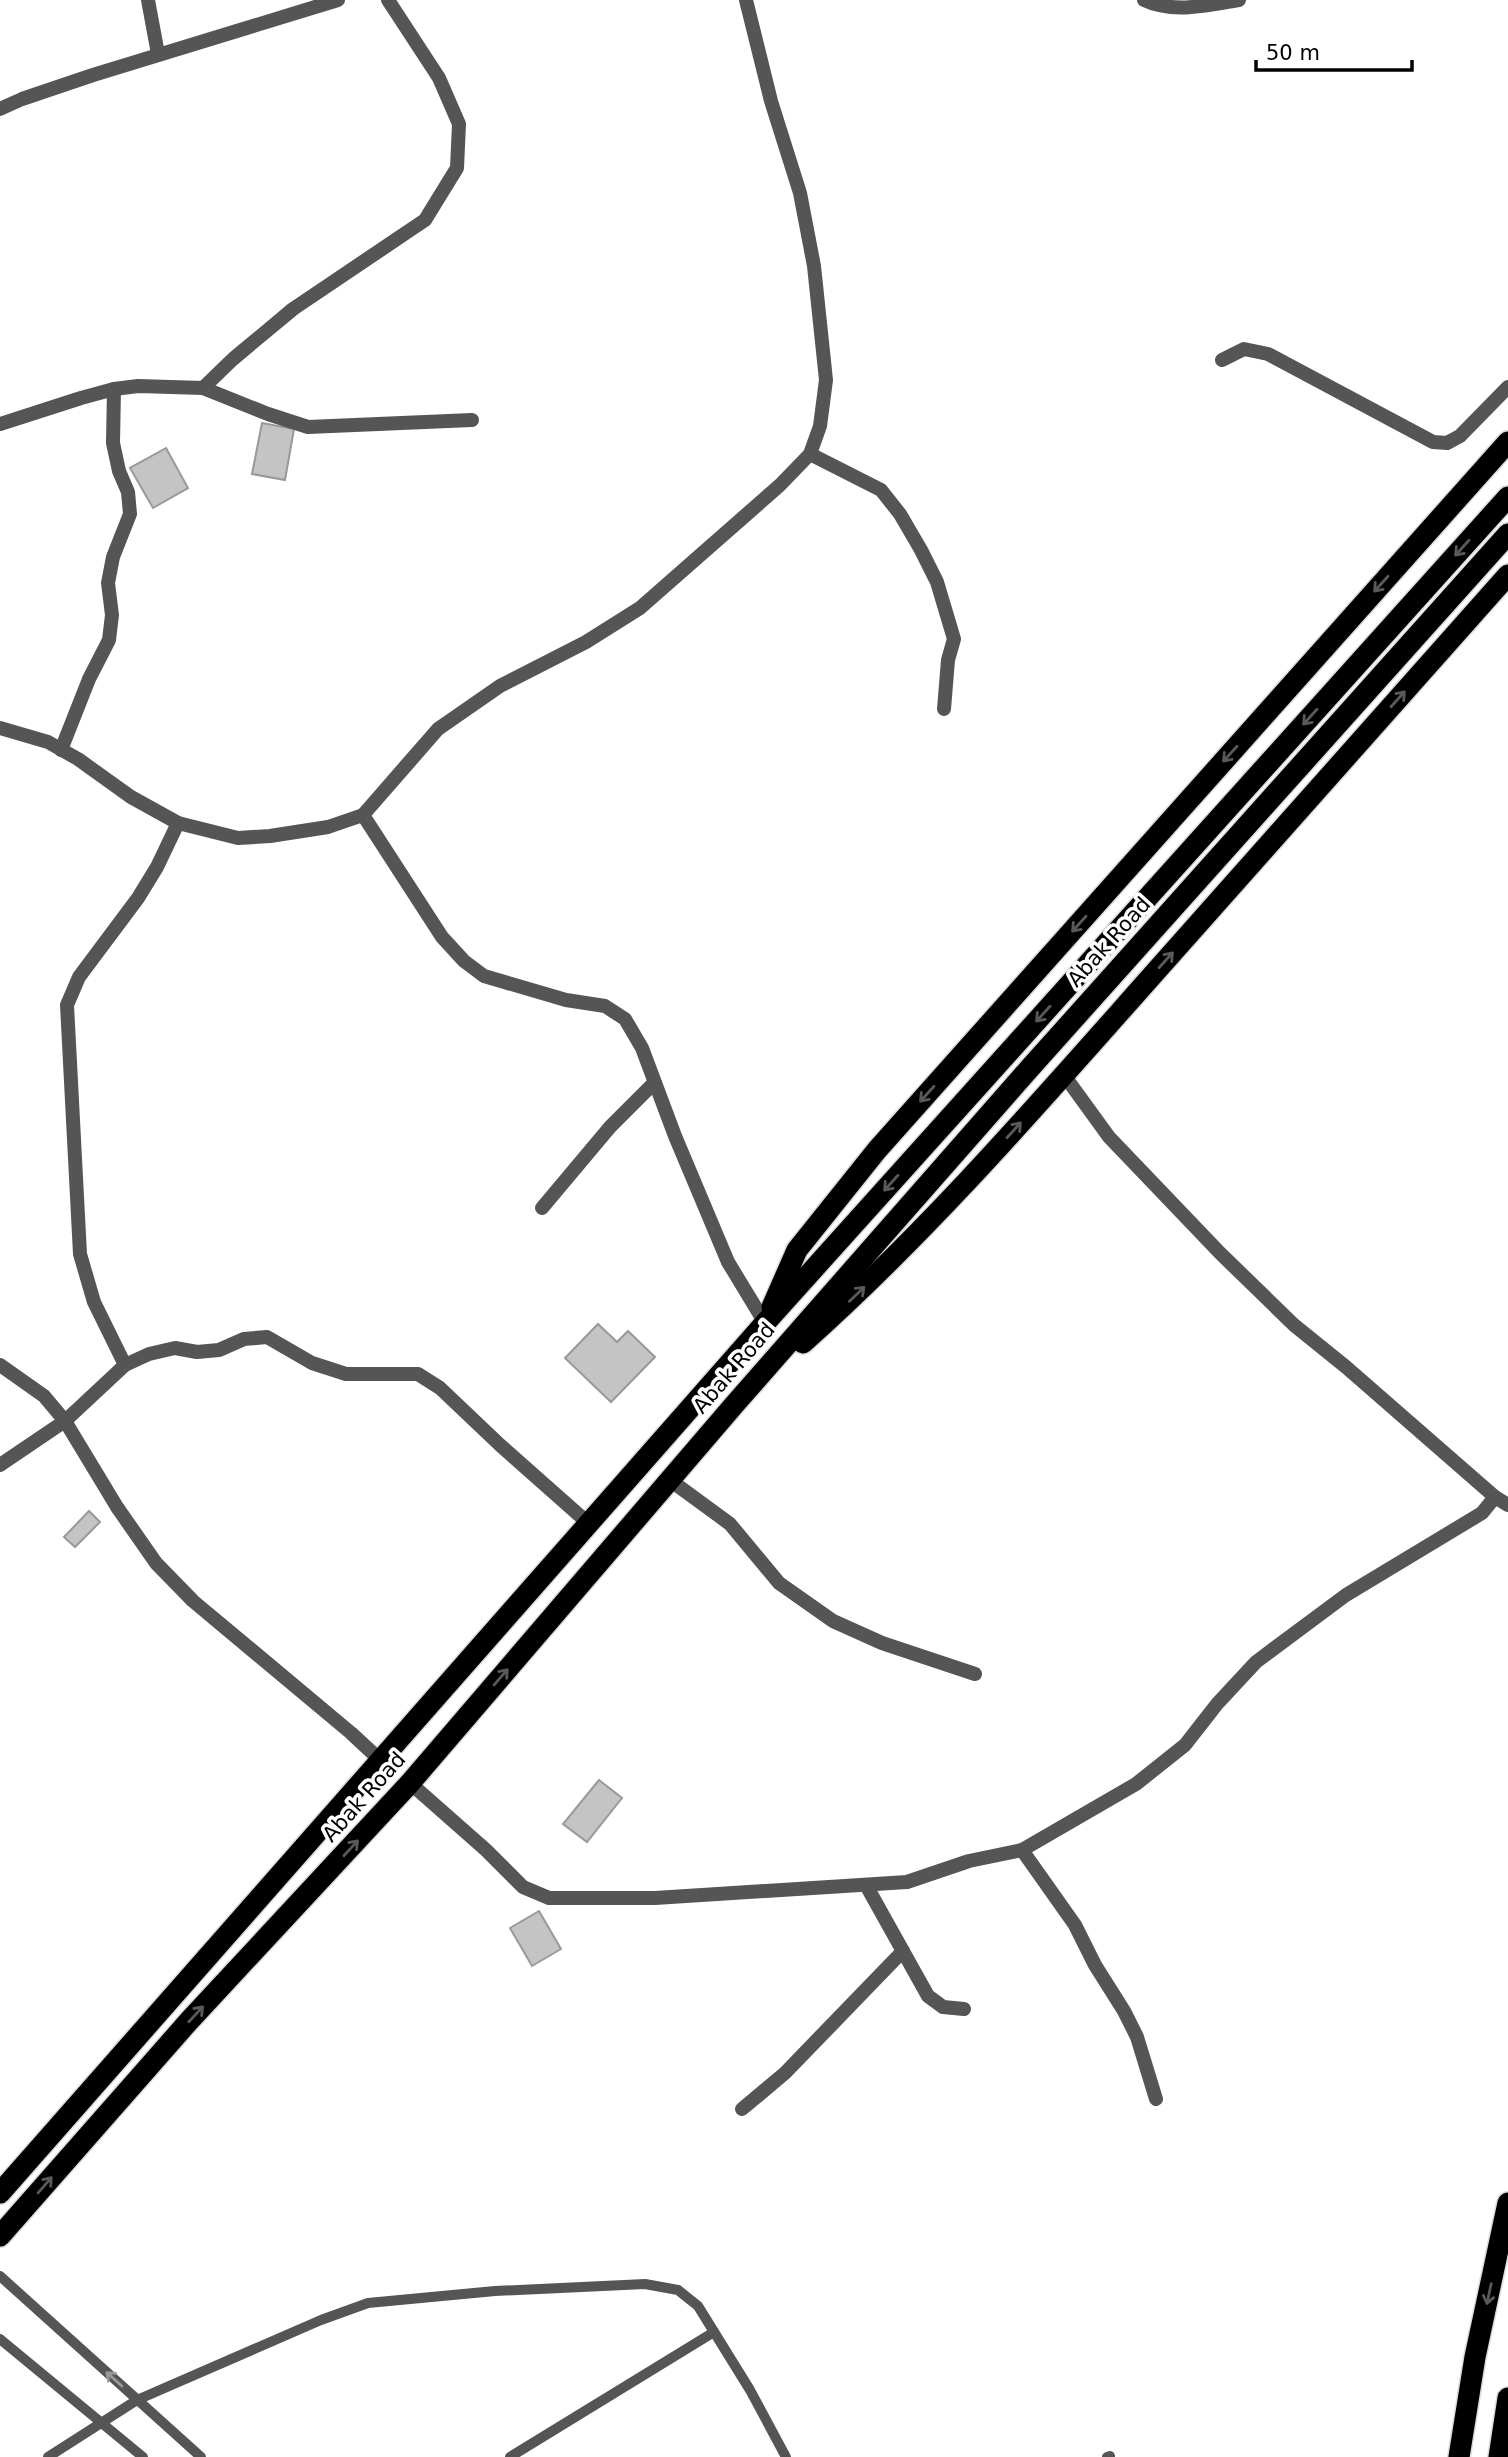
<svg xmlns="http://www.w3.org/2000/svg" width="1508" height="2457" font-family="'DejaVu Sans',sans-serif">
  <rect width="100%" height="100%" fill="#fff"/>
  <g fill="#c4c4c4" stroke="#999" stroke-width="2">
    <polygon points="262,423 294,429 285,480 252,474"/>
    <polygon points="166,448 188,488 153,508 130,468"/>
    <polygon points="598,1324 617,1342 628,1331 655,1357 611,1402 565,1358"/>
    <polygon points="89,1511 100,1522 75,1547 64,1537"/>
    <polygon points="599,1780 622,1798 587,1842 563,1824"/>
    <polygon points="539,1911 561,1949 532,1966 510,1928"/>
  </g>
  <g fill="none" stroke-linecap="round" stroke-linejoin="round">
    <g stroke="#dbdbdb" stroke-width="24">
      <g id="highway">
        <polyline points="772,1307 797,1250 877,1150 1508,442"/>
        <path d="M803 1343C925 1234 1033 1110 1142 987 1264 850 1386 712 1508 575"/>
        <polyline points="0,2193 765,1323 1508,497"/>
        <polyline points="0,2236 189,2021 410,1783 734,1405 1029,1069 1508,534"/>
        <polyline points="1459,2457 1475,2357 1508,2203"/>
        <polyline points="1499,2457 1508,2398"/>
      </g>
    </g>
    <g stroke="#555" stroke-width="10">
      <polyline points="0,2276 201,2457"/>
      <polyline points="0,2339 143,2457"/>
      <polyline points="48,2457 137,2400 321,2320 368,2303 495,2291 645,2284 678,2290 698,2306 750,2390 786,2457"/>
      <polyline points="510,2457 714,2332"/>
      <polyline points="1107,2457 1110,2456"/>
    </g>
    <g stroke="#555" stroke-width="14">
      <polyline points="148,0 158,54"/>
      <path d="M1144 0C1173 14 1209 5 1239 0"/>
      <polyline points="0,109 22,99 93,75 338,0"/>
      <polyline points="1222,360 1244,349 1268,354 1433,442 1447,443 1460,436 1508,387"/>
      <polyline points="203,388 233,359 293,309 425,220 457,168 459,124 439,78 388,0"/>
      <polyline points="0,424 81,398 114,389 138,386 203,388 268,414 308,427 472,420"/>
      <polyline points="810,454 881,490 900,514 921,550 937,582 954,639 948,660 944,709"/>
      <polyline points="0,728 48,742 78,759 131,797 178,823 238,838 270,836 328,827 363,815 438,729 500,686 586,642 640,608 780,485 810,454 820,426 826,380 814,266 800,193 771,101 746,0"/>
      <polyline points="61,750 89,679 109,640 112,615 108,583 113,557 130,514 128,492 119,471 113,443 114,389"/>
      <polyline points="363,815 442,937 464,961 484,976 566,1000 605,1006 625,1019 642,1048 675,1136 728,1262 765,1323"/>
      <polyline points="1064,1075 1109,1137 1220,1253 1294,1325 1346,1367 1495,1497 1508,1505"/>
      <polyline points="542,1208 610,1127 654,1083"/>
      <polyline points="0,1365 44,1396 65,1421 117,1507 156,1563 193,1601 351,1733 379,1759"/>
      <polyline points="125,1365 94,1302 80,1254 67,1005 79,977 138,898 157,867 178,823"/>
      <polyline points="0,1465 65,1421 125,1365 149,1354 175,1348 197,1352 219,1350 244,1339 267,1337 312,1363 346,1374 418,1374 440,1388 500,1445 588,1523"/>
      <polyline points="670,1480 730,1524 779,1583 833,1621 882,1643 975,1674"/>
      <polyline points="410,1783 486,1850 523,1887 549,1898 655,1898 907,1882 969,1861 1022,1850 1136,1784 1185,1745 1217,1704 1256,1662 1346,1595 1482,1513 1495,1497"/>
      <polyline points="1022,1850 1075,1925 1095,1965 1124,2011 1137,2037 1156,2099"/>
      <polyline points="866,1885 928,1996 943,2007 964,2009"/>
      <polyline points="742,2109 785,2073 903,1951"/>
    </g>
    <use href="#highway" stroke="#000" stroke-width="21"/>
  </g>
  <defs><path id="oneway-shaft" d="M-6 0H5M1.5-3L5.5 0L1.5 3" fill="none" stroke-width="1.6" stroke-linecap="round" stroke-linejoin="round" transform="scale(1.75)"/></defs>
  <g stroke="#595959">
    <use href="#oneway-shaft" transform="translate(1462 548) rotate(132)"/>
    <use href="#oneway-shaft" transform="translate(1381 584) rotate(132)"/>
    <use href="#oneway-shaft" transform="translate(1398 699) rotate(-48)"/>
    <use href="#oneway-shaft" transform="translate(1310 717) rotate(132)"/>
    <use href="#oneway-shaft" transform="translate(1230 754) rotate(132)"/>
    <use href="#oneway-shaft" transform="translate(1079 924) rotate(132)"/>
    <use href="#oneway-shaft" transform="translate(1166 960) rotate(-48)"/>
    <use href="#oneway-shaft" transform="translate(1043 1014) rotate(132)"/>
    <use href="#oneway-shaft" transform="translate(927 1094) rotate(132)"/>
    <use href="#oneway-shaft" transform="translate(1014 1130) rotate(-48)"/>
    <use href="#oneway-shaft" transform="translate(891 1183) rotate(132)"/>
    <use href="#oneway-shaft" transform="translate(857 1294) rotate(-44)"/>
    <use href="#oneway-shaft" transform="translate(501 1677) rotate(-49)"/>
    <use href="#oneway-shaft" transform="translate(351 1848) rotate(-47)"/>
    <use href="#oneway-shaft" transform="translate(196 2014) rotate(-47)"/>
    <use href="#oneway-shaft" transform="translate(45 2185) rotate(-49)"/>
    <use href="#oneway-shaft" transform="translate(1489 2294) rotate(102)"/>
  </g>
  <use stroke="#999" href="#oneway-shaft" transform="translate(114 2379) rotate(-138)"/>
  <g text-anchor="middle" stroke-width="7" stroke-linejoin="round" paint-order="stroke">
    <g font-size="21" fill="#000" stroke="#fff">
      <text transform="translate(1109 942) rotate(-48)" y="7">Abak Road</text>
      <text transform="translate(734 1368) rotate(-49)" y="7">Abak Road</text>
      <text transform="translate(364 1797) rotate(-48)" y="7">Abak Road</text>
    </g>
  </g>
  <path d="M1256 60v10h156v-10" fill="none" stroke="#000000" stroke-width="3.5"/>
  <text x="1266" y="60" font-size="21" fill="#000000" stroke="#ffffff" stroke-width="5" paint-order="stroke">50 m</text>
</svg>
